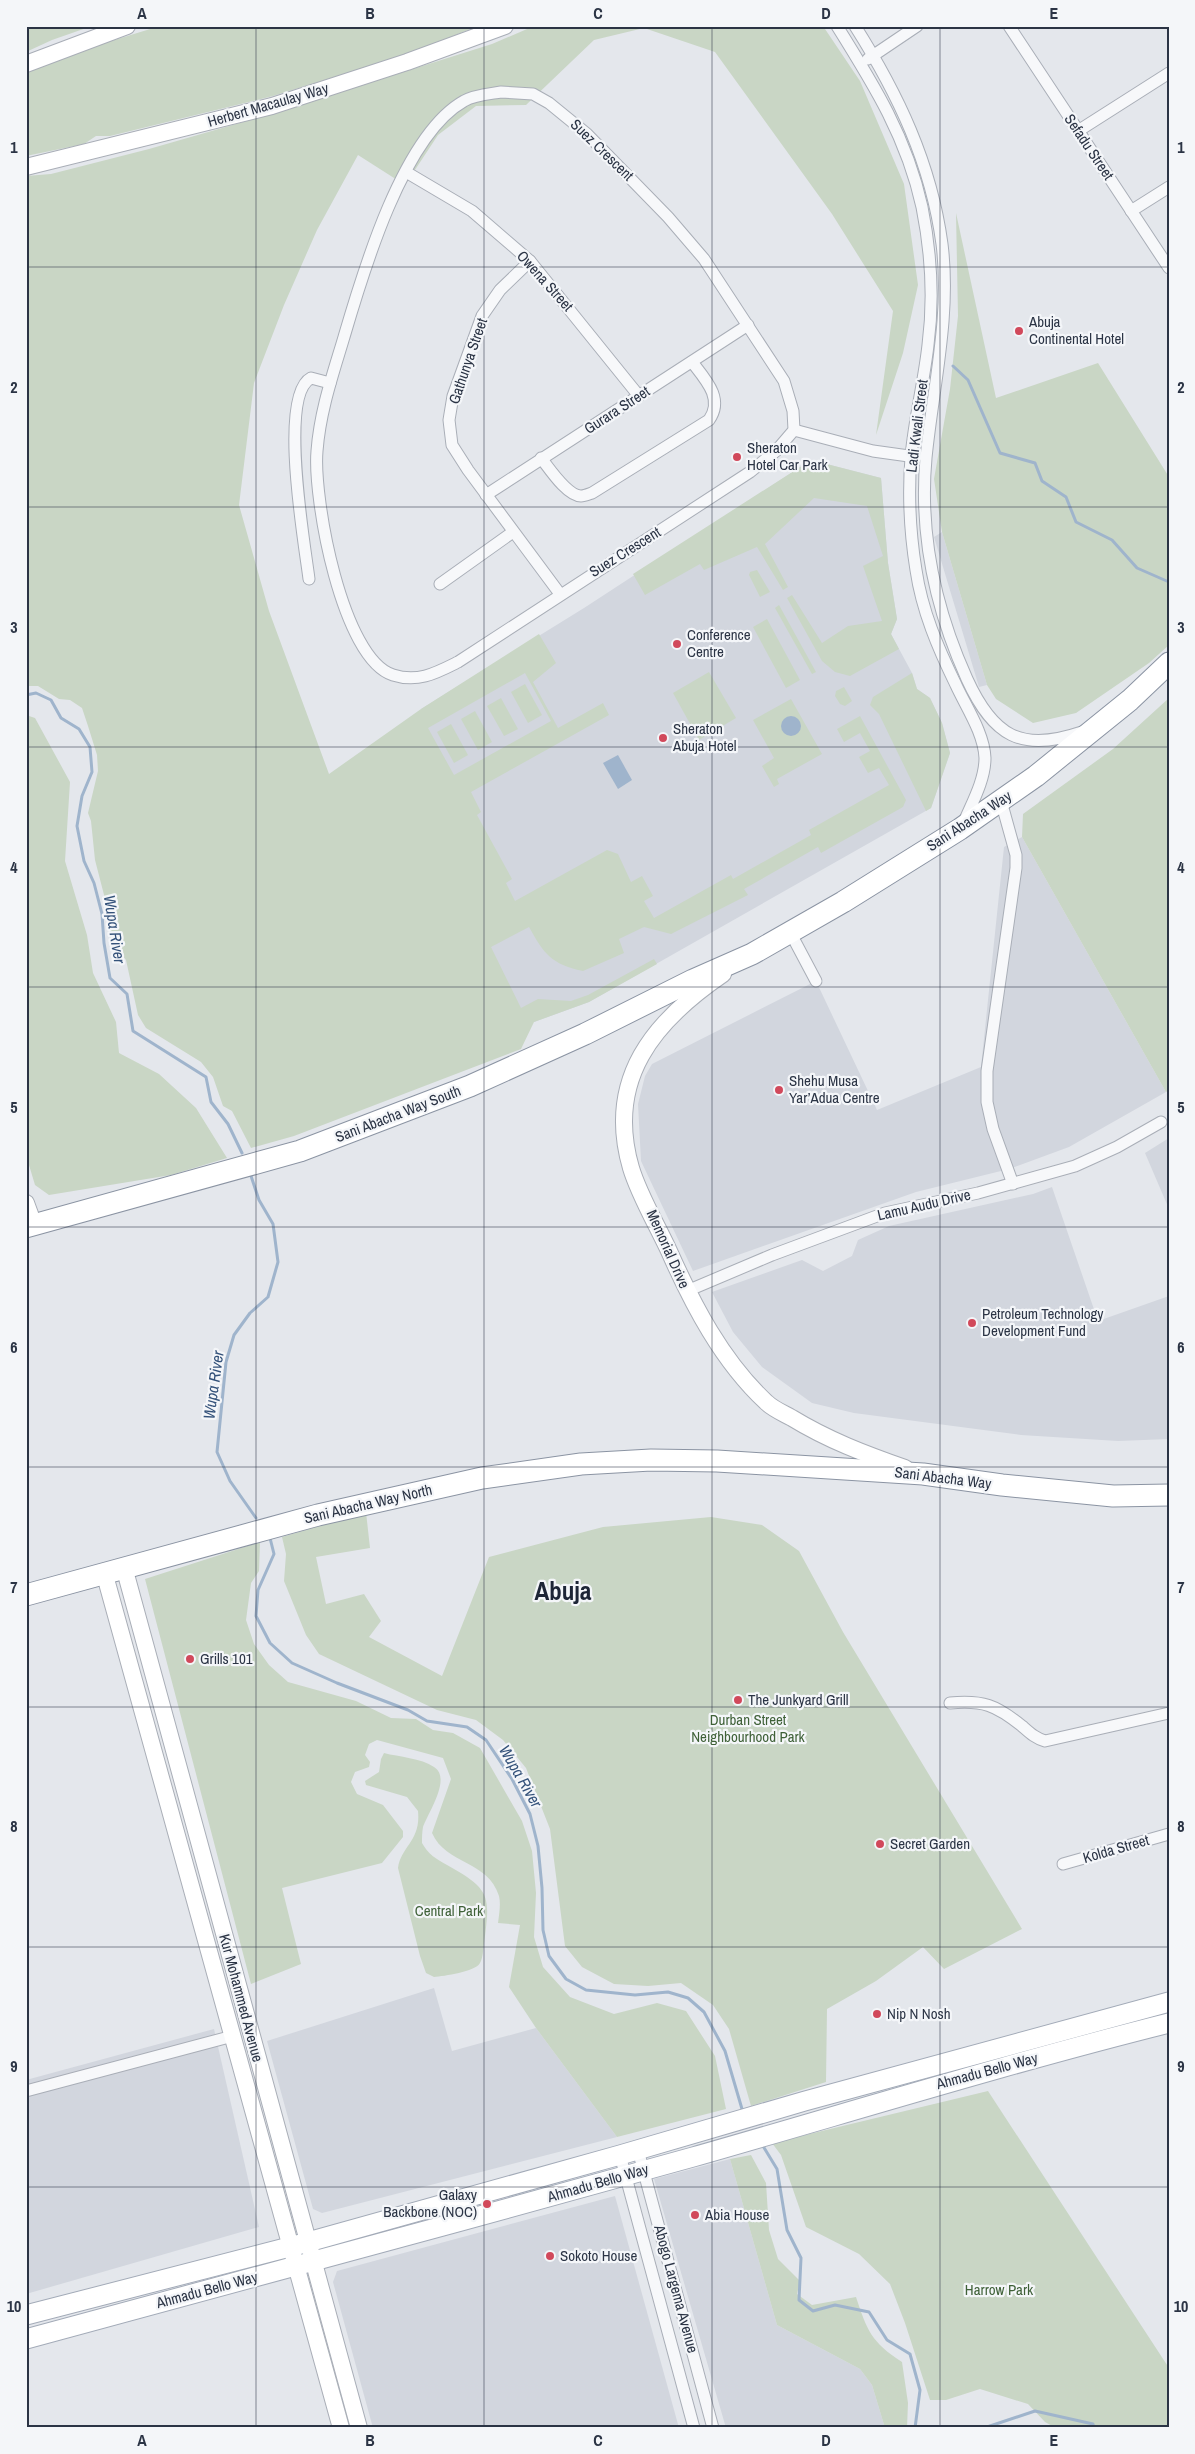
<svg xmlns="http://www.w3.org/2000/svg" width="1195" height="2454" font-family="'Archivo Narrow',sans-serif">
  <rect width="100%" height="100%" fill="#e4e7ec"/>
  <g fill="#d2d6de">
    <polygon points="811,460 881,478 888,563 897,619 891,634 912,673 917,689 930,698 942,723 950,753 931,808 589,1002 534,1022 426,960 421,709 584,608"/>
    <polygon points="942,532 987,685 979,687 934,537"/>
    <polygon points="1022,837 1166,1092 1069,1147 1009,1169 916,1192 693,1271 641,1161 638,1104 645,1076 652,1064 816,981 877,1110 981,1067 1004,847"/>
    <polygon points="1169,1138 1169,1209 1145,1153"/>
    <polygon points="1052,1187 1098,1321 1169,1296 1169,1439 1118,1441 1021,1435 854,1413 812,1403 762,1367 733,1332 712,1292 802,1260 823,1271 852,1256 858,1240 889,1226 1033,1194"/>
    <polygon points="434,1988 452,2051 536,2028 617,2137 322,2213 313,2209 267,2041"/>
    <polygon points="214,2029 259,2227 26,2294 26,2080"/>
    <polygon points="730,2159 777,2325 860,2369 872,2385 885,2428 726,2428 654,2179"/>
    <polygon points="615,2196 679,2428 373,2428 333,2282 337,2271"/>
  </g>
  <g fill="#c9d6c5" fill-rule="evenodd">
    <polygon points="26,26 92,26 52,40 26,52"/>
    <polygon points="160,26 478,26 408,54 273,96 110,136 96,136 84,144 26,156 26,73 85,49"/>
    <path d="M534 26H823L860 81 904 184 918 285 903 353 876 435 893 311 832 214 715 52 644 28 594 40 526 105 476 106 438 135 405 185 358 155 317 230 284 305 254 383 239 505 269 611 329 774 421 709 539 634 556 663 533 682 558 728 603 703 609 715 471 792 481 812 477 815 512 879 506 883 515 901 607 850 618 854 631 882 642 876 653 896 644 901 654 918 731 875 733 879 811 835 809 830 889 785 879 768 868 773 859 757 870 751 860 733 844 742 837 729 860 716 906 800 903 807 821 853 818 847 744 889 748 895 671 934 644 927 619 939 624 953 583 971C551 964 544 954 529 927L491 947 521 1008 538 999 571 1001 588 995 654 959 657 964 589 1002 534 1022 521 1049 294 1136 251 1148 232 1111 223 1106 213 1077 201 1062 146 1028 138 1015 126 960 110 939V918L95 860 91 821 88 813 98 771 97 755 88 726 82 708 70 700 59 699 38 686H26V176L51 174 149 149 267 115 492 44ZM525 673 551 721 454 775 428 728Z"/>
    <polygon points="956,213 996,398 1098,363 1169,477 1169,645 1149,663 1076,713 1033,723 996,699 987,685 942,532 934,479 950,389 958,316"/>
    <polygon points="811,460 881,478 888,563 897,619 891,634 899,649 850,676 835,672 822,661 787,598 792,595 822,643 848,626 882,621 863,566 883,556 867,506 814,498 765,544 788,587 783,590 757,547 704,570 700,564 645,595 633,574"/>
    <polygon points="757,570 770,592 760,597 749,575 750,572"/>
    <polygon points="779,605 816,672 812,674 775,608"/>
    <polygon points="767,619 800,680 786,688 753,627"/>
    <polygon points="709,672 736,718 699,740 673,693"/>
    <polygon points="912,673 917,689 930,698 942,723 950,753 931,808 926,811 879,714 870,705 873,697"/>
    <polygon points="525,684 542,715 528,723 511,692"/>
    <polygon points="844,687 852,701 845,706 840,704 835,696 836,691"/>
    <polygon points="501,698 518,729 504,736 487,706"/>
    <polygon points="1169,698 1169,1090 1166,1092 1022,837 1023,814 1113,749"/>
    <polygon points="791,699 822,754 777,779 779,784 774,787 762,766 774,758 753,720"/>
    <polygon points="475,711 492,742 478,750 461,719"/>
    <polygon points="26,715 35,718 70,782 65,861 87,935 93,973 116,1022 119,1053 159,1074 196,1108 227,1158 171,1175 49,1195 35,1185 26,1155"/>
    <polygon points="451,724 468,755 454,763 437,732"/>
    <polygon points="366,1512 370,1548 316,1557 326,1604 364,1594 381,1621 369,1637 442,1676 489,1557 603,1527 711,1517 762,1525 799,1551 843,1632 1022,1929 944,1969 923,1947 876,1981 827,2009 826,2082 751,2106 729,2029 713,2005 681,1983 648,1986 614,1984 582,1967 565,1946 550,1829 526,1768 503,1740 476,1720 437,1710 319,1654 306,1635 284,1581 286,1554 282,1537"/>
    <path d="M260 1542 259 1571 251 1583 246 1620 254 1644 269 1665 288 1682 356 1701 391 1718 416 1719 433 1730 453 1733 480 1748 522 1821 532 1851 536 1893 534 1937 543 1967 570 1997 614 2014 657 2003 686 2011 715 2056 726 2109 617 2137 536 2028 509 1987 520 1925 498 1923C499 1915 501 1904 499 1896 488 1860 446 1865 432 1833L451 1779 443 1758 377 1740 369 1744 365 1755 370 1762 369 1767 355 1772 351 1782 357 1794 383 1805 403 1831V1837L382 1863 282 1888 301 1964 251 1984 145 1579Z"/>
    <path d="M384 1753C399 1757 421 1758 434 1767 452 1778 428 1813 423 1827 422 1832 422 1838 422 1843 428 1854 436 1859 447 1865 492 1890 490 1896 484 1944 483 1950 483 1958 480 1963 475 1972 444 1976 434 1977L426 1973 420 1956 398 1868C401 1846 421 1841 418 1811L407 1797 366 1785 365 1781 379 1772 381 1759Z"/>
    <polygon points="988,2091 1169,2368 1169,2428 1056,2428 1045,2422 1028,2404 980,2389 946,2400 930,2400 905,2323 890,2284 859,2254 806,2227 781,2155 772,2143"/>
    <path d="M751 2155 766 2183 769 2230 778 2259 800 2281 797 2294 812 2305 856 2297C867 2330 871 2342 902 2362L908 2403 907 2428H885L872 2385 860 2369 777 2325 730 2159Z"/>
  </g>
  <g fill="#9fb4cc">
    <circle cx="791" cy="726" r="10"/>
    <polygon points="618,755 632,780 618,789 603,763"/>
  </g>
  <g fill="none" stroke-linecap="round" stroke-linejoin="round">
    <g stroke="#9fb4cc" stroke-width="3">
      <polyline points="953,366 968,380 1000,453 1035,463 1042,481 1066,497 1076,522 1112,540 1137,568 1169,582"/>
      <polyline points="26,695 36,693 51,700 61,718 79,729 90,747 92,772 82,796 77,826 84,861 94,883 102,914 104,943 110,978 127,994 133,1031 206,1077 211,1102 228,1124 242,1153"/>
      <polyline points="251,1176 259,1200 273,1224 278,1262 268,1297 250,1313 234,1335 226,1362 217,1452 230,1481 256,1518"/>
      <polyline points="270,1538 274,1554 258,1590 256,1616 270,1643 292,1663 337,1683 408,1710 427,1721 467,1727 486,1740 512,1779 530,1814 538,1846 542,1888 543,1930 549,1956 566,1979 586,1990 635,1995 668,1992 688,1998 704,2012 725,2051 742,2109"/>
      <polyline points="763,2146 777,2169 787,2230 801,2258 799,2300 813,2311 835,2305 869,2312 887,2340 910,2354 920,2390 915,2428"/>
      <polyline points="984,2428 1035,2411 1093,2424 1094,2428"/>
    </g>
    <g stroke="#a9aeb7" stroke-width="13">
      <g id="street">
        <path d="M837 26C874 85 907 138 922 207 931 252 934 299 928 345 924 382 914 420 911 457 908 495 910 533 916 570 922 611 938 648 956 685 966 707 984 733 985 758 985 780 972 803 964 822"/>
        <path d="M855 26C898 94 931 163 942 244 951 316 933 387 926 458 919 536 935 608 967 679 993 736 1021 753 1082 732"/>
        <polyline points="1009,26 1169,268"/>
        <polyline points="868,59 917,26"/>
        <path d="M501 92 533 94 549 103 587 134 668 217 704 259 784 381 793 411 794 430 776 451 750 472 458 662C436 673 418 683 393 675 342 659 313 498 317 451 320 411 333 374 344 337 363 272 403 135 464 101 474 95 489 94 501 92Z"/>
        <polyline points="1078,131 1169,73"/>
        <polyline points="406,172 472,211 530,261 639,396"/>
        <polyline points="1131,211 1169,187"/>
        <polyline points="530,261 500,290 482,316 453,396 449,420 452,445 468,470 560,594"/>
        <polyline points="794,430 873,451 916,457"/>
        <path d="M541 458C549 468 567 496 581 496 584 496 589 494 592 493L709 420C724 399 706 380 692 362"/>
        <polyline points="486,495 748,325"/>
        <path d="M309 579C305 546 278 395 311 378L330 383"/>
        <polyline points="440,584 513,532"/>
        <polyline points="1001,801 1016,855 1016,868 987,1071 987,1102 993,1129 1013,1184"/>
        <polyline points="790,932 816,981"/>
        <polyline points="687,1291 772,1255 885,1213 978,1193 1075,1166 1117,1147 1161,1122"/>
        <path d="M950 1703C983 1700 996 1705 1022 1726 1030 1733 1035 1738 1045 1741L1169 1713"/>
        <polyline points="1063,1864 1169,1834"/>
        <polyline points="26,2091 233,2036"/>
        <polyline points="638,2150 713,2428"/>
        <polyline points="620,2155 694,2428"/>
      </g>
    </g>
    <g stroke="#a9aeb7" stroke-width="18">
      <g id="secondary">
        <polyline points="26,64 127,26"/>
        <polyline points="26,167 272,106 407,62 505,26"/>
        <path d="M723 974C654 1021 605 1079 631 1168 639 1195 657 1225 669 1251 693 1305 722 1361 766 1402 773 1409 783 1413 792 1418 828 1440 865 1454 905 1468"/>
        <polyline points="26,1203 34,1225"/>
        <polyline points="124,1567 359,2428"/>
        <polyline points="104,1572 341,2428"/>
      </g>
    </g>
    <g stroke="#a3abb8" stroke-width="21">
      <g id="primary">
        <polyline points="26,2315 301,2244 620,2155 805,2101 1169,2002"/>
        <path d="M26 2339C249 2279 471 2219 693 2157 851 2112 1009 2063 1169 2023"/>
      </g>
    </g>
    <g stroke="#8b94a3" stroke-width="23">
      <g id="highway">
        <polyline points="26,1227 300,1151 470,1086 585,1034 693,980 752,954 843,902 960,829 1036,776 1130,700 1169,663"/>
        <polyline points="26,1595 318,1515 482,1478 581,1464 651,1460 717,1461 923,1474 1002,1485 1113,1496 1169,1495"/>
      </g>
    </g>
    <use href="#street" stroke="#f7f8fa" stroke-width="11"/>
    <use href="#secondary" stroke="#fff" stroke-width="16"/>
    <use href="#primary" stroke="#fff" stroke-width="19"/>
    <use href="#highway" stroke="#fff" stroke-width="21"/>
  </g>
  <path fill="none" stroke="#2b3445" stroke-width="1" stroke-opacity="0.55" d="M256 26V2428M484 26V2428M712 26V2428M940 26V2428M26 267H1169M26 507H1169M26 747H1169M26 987H1169M26 1227H1169M26 1467H1169M26 1707H1169M26 1947H1169M26 2187H1169"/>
  <g fill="#d1495b" stroke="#f4f6f9" stroke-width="2">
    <circle cx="1019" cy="331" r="5"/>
    <circle cx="737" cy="457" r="5"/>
    <circle cx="677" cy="644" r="5"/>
    <circle cx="663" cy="738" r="5"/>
    <circle cx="779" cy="1090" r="5"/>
    <circle cx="972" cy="1323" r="5"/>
    <circle cx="190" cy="1659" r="5"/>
    <circle cx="738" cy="1700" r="5"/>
    <circle cx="880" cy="1844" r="5"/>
    <circle cx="877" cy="2014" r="5"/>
    <circle cx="487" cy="2204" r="5"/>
    <circle cx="695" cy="2215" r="5"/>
    <circle cx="550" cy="2256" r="5"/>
  </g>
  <g text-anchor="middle" stroke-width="4.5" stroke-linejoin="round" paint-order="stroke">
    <g font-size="15" fill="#2b3445" stroke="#f4f6f9">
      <text transform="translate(268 105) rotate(-16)" y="5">Herbert Macaulay Way</text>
      <text transform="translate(1089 147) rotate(56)" y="5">Sefadu Street</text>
      <text transform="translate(602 150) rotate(44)" y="5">Suez Crescent</text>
      <text transform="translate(545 281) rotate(48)" y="5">Owena Street</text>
      <text transform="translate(468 361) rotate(-71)" y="5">Gathunya Street</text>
      <text transform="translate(617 410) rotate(-33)" y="5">Gurara Street</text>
      <text transform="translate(917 426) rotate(-83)" y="5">Ladi Kwali Street</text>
      <text transform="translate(625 552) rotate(-32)" y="5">Suez Crescent</text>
      <text transform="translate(969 821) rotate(-33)" y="5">Sani Abacha Way</text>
      <text transform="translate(398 1114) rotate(-21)" y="5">Sani Abacha Way South</text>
      <text transform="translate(924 1205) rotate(-13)" y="5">Lamu Audu Drive</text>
      <text transform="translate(668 1249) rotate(66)" y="5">Memorial Drive</text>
      <text transform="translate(943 1478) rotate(7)" y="5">Sani Abacha Way</text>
      <text transform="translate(368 1504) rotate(-13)" y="5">Sani Abacha Way North</text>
      <text transform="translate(1116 1849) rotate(-16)" y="5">Kolda Street</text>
      <text transform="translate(241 1998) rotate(75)" y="5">Kur Mohammed Avenue</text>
      <text transform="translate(987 2071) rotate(-15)" y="5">Ahmadu Bello Way</text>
      <text transform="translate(598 2183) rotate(-16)" y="5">Ahmadu Bello Way</text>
      <text transform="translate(676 2289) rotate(75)" y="5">Abogo Largema Avenue</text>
      <text transform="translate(207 2290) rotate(-15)" y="5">Ahmadu Bello Way</text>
    </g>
    <g font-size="15" fill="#2b3445" stroke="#f4f6f9" text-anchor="start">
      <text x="1029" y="327">Abuja<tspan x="1029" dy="17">Continental Hotel</tspan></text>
      <text x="747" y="453">Sheraton<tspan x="747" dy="17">Hotel Car Park</tspan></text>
      <text x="687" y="640">Conference<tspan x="687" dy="17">Centre</tspan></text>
      <text x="673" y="734">Sheraton<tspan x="673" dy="17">Abuja Hotel</tspan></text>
      <text x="789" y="1086">Shehu Musa<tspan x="789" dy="17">Yar’Adua Centre</tspan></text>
      <text x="982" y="1319">Petroleum Technology<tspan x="982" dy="17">Development Fund</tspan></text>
      <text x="200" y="1664">Grills 101</text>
      <text x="748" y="1705">The Junkyard Grill</text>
      <text x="890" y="1849">Secret Garden</text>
      <text x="887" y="2019">Nip N Nosh</text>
      <text x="477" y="2200" text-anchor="end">Galaxy<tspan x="477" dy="17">Backbone (NOC)</tspan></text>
      <text x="705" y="2220">Abia House</text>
      <text x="560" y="2261">Sokoto House</text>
    </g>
    <g font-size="15" fill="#3f6138" stroke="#f4f6f9">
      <text x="748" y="1725">Durban Street<tspan x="748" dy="17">Neighbourhood Park</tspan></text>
      <text x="449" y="1916">Central Park</text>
      <text x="999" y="2295">Harrow Park</text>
    </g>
    <g font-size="16" font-style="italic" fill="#34527a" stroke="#f4f6f9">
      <text transform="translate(115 929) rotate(81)" y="6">Wupa River</text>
      <text transform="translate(213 1385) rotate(-82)" y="6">Wupa River</text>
      <text transform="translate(521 1776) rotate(60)" y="6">Wupa River</text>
    </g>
    <g font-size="25" font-weight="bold" fill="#1d2536" stroke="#f4f6f9">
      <text x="563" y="1600">Abuja</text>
    </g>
  </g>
  <rect width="1195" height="2454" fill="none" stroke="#f4f6f9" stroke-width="55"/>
  <rect x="28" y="28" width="1140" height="2398" fill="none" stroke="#2b3445" stroke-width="2"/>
  <g font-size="16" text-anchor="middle" font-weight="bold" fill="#2b3445">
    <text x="142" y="19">A</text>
    <text x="370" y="19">B</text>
    <text x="598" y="19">C</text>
    <text x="826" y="19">D</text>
    <text x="1054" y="19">E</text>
    <text x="14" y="153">1</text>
    <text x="1181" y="153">1</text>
    <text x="14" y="393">2</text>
    <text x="1181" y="393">2</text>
    <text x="14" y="633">3</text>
    <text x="1181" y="633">3</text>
    <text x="14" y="873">4</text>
    <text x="1181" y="873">4</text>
    <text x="14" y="1113">5</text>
    <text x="1181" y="1113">5</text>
    <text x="14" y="1353">6</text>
    <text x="1181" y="1353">6</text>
    <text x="14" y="1593">7</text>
    <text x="1181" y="1593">7</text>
    <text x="14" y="1832">8</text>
    <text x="1181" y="1832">8</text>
    <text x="14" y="2072">9</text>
    <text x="1181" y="2072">9</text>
    <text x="14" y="2312">10</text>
    <text x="1181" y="2312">10</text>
    <text x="142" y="2446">A</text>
    <text x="370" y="2446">B</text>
    <text x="598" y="2446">C</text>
    <text x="826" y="2446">D</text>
    <text x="1054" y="2446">E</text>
  </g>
</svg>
